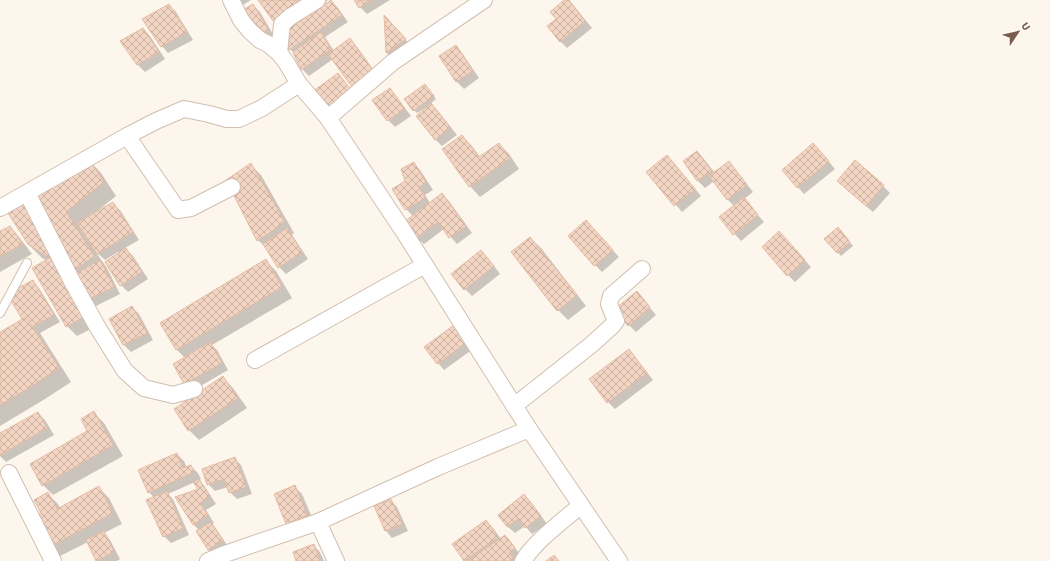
<svg xmlns="http://www.w3.org/2000/svg" width="1050" height="561" font-family="'Source Sans 3',sans-serif">
  <defs>
    <pattern id="building-cross-hatch" width="8" height="8" patternUnits="userSpaceOnUse"><rect width="8" height="8" fill="#f3d5c3"/><path d="M0 0l8 8M0 8l8-8" fill="none" stroke="#cab0a1"/></pattern>
  </defs>
  <rect width="100%" height="100%" fill="#fdf6ec"/>
  <g fill="#0003">
    <polygon points="238,0 251,0 243,5"/>
    <polygon points="259,0 328,0 286,29 287,31 331,1 338,8 348,22 325,37 334,51 350,40 357,47 381,80 333,59 309,76 302,69 295,54 290,49 282,34 285,32 274,21"/>
    <polygon points="355,0 390,0 367,14 360,7"/>
    <polygon points="566,0 568,0 574,6 592,28 567,48 560,41 557,19"/>
    <polygon points="169,5 176,12 193,40 168,53 162,46"/>
    <polygon points="253,5 260,12 274,36 265,44"/>
    <polygon points="386,18 412,47 394,60 387,53"/>
    <polygon points="143,29 150,36 165,59 145,72 138,65 122,41"/>
    <polygon points="456,46 462,53 479,78 464,89 457,82 440,56"/>
    <polygon points="428,88 436,99 430,104 438,111 457,135 442,146 435,139 425,108 417,113 414,110"/>
    <polygon points="389,89 396,96 411,116 395,127 388,120 374,100"/>
    <polygon points="462,136 472,146 480,157 499,144 509,154 519,169 480,197 470,186"/>
    <polygon points="820,151 835,169 804,194 783,170"/>
    <polygon points="697,152 704,159 715,173 729,163 736,170 753,192 744,199 764,222 741,241 720,218 734,206 727,199 714,181 705,188 698,181 684,162"/>
    <polygon points="88,159 101,173 116,196 96,212 113,204 120,210 139,240 125,248 133,256 148,279 128,292 121,285 119,254 118,252 105,260 95,251 107,268 120,294 94,307 97,326 77,336 67,326 47,261 42,258 28,244"/>
    <polygon points="414,163 420,170 433,190 425,195 430,203 442,195 449,201 472,233 457,244 444,229 424,244 417,238 413,216 406,209 406,181"/>
    <polygon points="674,163 701,196 682,212 648,172"/>
    <polygon points="251,165 261,175 294,233 292,235 308,259 286,274 279,267 267,249 258,240"/>
    <polygon points="883,186 890,193 873,212 845,188"/>
    <polygon points="586,221 619,257 602,272 595,265"/>
    <polygon points="10,227 20,238 32,254 0,272 0,232"/>
    <polygon points="841,232 853,246 841,256 826,239"/>
    <polygon points="530,238 541,248 586,306 568,320 558,310"/>
    <polygon points="786,240 811,267 795,282 788,275"/>
    <polygon points="481,252 488,258 500,274 472,296 465,289"/>
    <polygon points="266,261 276,271 292,298 212,345 217,350 228,370 192,391 185,384 185,358 177,350 161,323"/>
    <polygon points="32,281 39,288 60,322 40,333 71,382 45,399 0,426 0,333 24,320"/>
    <polygon points="643,299 656,315 636,332 629,325"/>
    <polygon points="132,307 139,314 153,340 131,352 124,345 110,319"/>
    <polygon points="461,333 473,349 444,370 438,363"/>
    <polygon points="628,351 635,357 653,380 615,409 608,402"/>
    <polygon points="223,378 233,388 247,408 199,440 189,430"/>
    <polygon points="38,413 45,420 54,435 6,462 0,456 0,434"/>
    <polygon points="94,413 104,423 123,456 53,495 43,485 89,431"/>
    <polygon points="177,454 184,461 187,468 191,466 198,473 201,479 199,480 205,487 216,504 206,510 214,523 211,524 217,530 229,548 215,556 208,550 199,530 193,524 200,490 195,482 168,494 173,499 189,535 171,543 164,536 154,498 149,492"/>
    <polygon points="234,458 241,465 252,494 237,499 230,492 228,487 215,491 208,484"/>
    <polygon points="295,487 302,494 314,522 294,530 287,523"/>
    <polygon points="99,488 109,498 122,524 104,533 110,540 120,559 117,561 97,561 88,542 60,556 50,546 42,513 48,494 58,504 60,508"/>
    <polygon points="524,496 531,502 547,524 532,534 525,526 515,533 508,527 499,515"/>
    <polygon points="390,500 397,507 408,531 392,538 386,531"/>
    <polygon points="486,521 493,528 501,539 505,536 512,543 521,556 515,559 517,561 466,561 454,544"/>
    <polygon points="313,545 320,552 324,561 297,561"/>
  </g>
  <g fill="url(#building-cross-hatch)" stroke="#e6bba3">
    <polygon points="258,0 303,0 273,21"/>
    <polygon points="331,0 342,15 289,50 281,34"/>
    <polygon points="354,0 372,0 359,8"/>
    <polygon points="564,0 569,0 585,21 560,42 547,26 556,19 550,12"/>
    <polygon points="169,4 187,32 161,47 142,19"/>
    <polygon points="253,4 268,29 257,37 241,11"/>
    <polygon points="384,15 406,39 386,53"/>
    <polygon points="143,28 159,52 137,65 120,41"/>
    <polygon points="321,32 331,49 301,70 293,52"/>
    <polygon points="350,38 375,73 352,87 328,54"/>
    <polygon points="456,45 473,71 456,82 439,56"/>
    <polygon points="338,73 352,91 326,111 312,92"/>
    <polygon points="425,84 434,96 413,111 404,99"/>
    <polygon points="390,88 405,109 387,121 372,100"/>
    <polygon points="431,103 450,127 435,140 416,116"/>
    <polygon points="462,135 479,157 499,143 510,158 469,187 442,149"/>
    <polygon points="813,143 829,161 797,188 782,170"/>
    <polygon points="697,151 712,171 697,181 683,161"/>
    <polygon points="667,155 695,189 674,206 646,172"/>
    <polygon points="88,158 104,182 66,212 94,256 71,273 28,244 6,210"/>
    <polygon points="855,160 884,185 866,206 837,181"/>
    <polygon points="729,161 747,185 727,200 709,176"/>
    <polygon points="414,162 426,183 419,187 425,198 405,210 392,189 405,181 401,169"/>
    <polygon points="251,163 285,222 257,241 226,180"/>
    <polygon points="442,193 466,226 449,238 438,222 416,238 404,222"/>
    <polygon points="744,197 758,215 733,235 719,217"/>
    <polygon points="113,202 133,232 97,254 77,223"/>
    <polygon points="586,220 613,250 594,266 568,236"/>
    <polygon points="10,226 23,244 0,256 0,231"/>
    <polygon points="838,227 850,242 837,253 824,239"/>
    <polygon points="287,228 302,252 278,268 263,244"/>
    <polygon points="779,231 805,260 787,276 762,247"/>
    <polygon points="530,237 577,295 557,311 511,252"/>
    <polygon points="126,248 142,272 120,286 105,262"/>
    <polygon points="481,250 494,266 464,290 451,274"/>
    <polygon points="53,256 87,315 66,327 32,268"/>
    <polygon points="266,259 282,287 176,350 160,323"/>
    <polygon points="100,260 114,287 86,300 73,275"/>
    <polygon points="33,280 54,315 28,329 7,294"/>
    <polygon points="637,291 650,307 628,326 615,309"/>
    <polygon points="132,306 147,333 123,345 109,319"/>
    <polygon points="26,317 59,368 32,386 0,405 0,332"/>
    <polygon points="454,325 467,342 437,364 424,347"/>
    <polygon points="210,342 222,363 184,384 173,364"/>
    <polygon points="629,349 647,373 607,403 589,379"/>
    <polygon points="223,376 238,398 188,431 174,409"/>
    <polygon points="94,411 113,445 42,486 30,464 87,431 81,419"/>
    <polygon points="38,412 47,428 0,455 0,433"/>
    <polygon points="177,453 183,468 191,465 194,472 148,493 138,470"/>
    <polygon points="235,457 246,487 229,493 224,479 207,485 202,469"/>
    <polygon points="199,479 210,496 200,503 208,515 193,525 175,497 198,489 193,482"/>
    <polygon points="295,485 307,515 286,524 274,494"/>
    <polygon points="99,486 113,513 49,547 33,516 41,513 34,500 48,492 57,509"/>
    <polygon points="167,491 183,528 163,537 146,500"/>
    <polygon points="524,494 541,516 525,528 518,519 507,527 498,515"/>
    <polygon points="391,499 402,524 385,531 374,506"/>
    <polygon points="486,520 498,537 464,561 452,544"/>
    <polygon points="211,522 223,540 208,550 196,531"/>
    <polygon points="104,531 114,552 96,561 86,540"/>
    <polygon points="505,535 515,548 509,552 513,558 509,561 468,561"/>
    <polygon points="314,544 320,561 296,561 293,552"/>
    <polygon points="554,555 559,561 546,561"/>
  </g>
  <g fill="none" stroke-linecap="round" stroke-linejoin="round">
    <g stroke="#d1beb0" stroke-width="10">
      <polyline id="lane" points="0,313 27,263"/>
    </g>
    <g stroke="#d1beb0" stroke-width="18">
      <g id="street">
        <polyline points="231,0 241,20 250,31 260,40 268,44 279,53 286,62 299,84 328,118"/>
        <polyline points="484,0 393,62 328,118 404,232 529,429 619,561"/>
        <polyline points="279,53 282,24 290,17 317,0"/>
        <polyline points="127,136 178,210 191,208 232,187"/>
        <polyline points="27,193 73,283 98,328 125,371 144,388 173,395 194,389"/>
        <polyline points="0,208 127,136 156,121 184,109 209,114 227,119 239,119 262,108 299,84"/>
        <polyline points="255,360 425,265"/>
        <polyline points="514,406 591,345 613,325 616,321 609,304 611,296 642,269"/>
        <polyline points="9,473 53,561"/>
        <polyline points="318,522 336,561"/>
        <polyline points="208,561 222,555 318,522 438,467 529,429"/>
        <path d="M523 561C535 541 563 521 581 505"/>
      </g>
    </g>
    <use href="#lane" stroke="#fff" stroke-width="8"/>
    <use href="#street" stroke="#fff" stroke-width="16"/>
  </g>
  <g transform="translate(1018 32) rotate(55)" stroke="#fffaf3" stroke-width="3" paint-order="stroke">
  <path d="M0-3L7 15L0 10L-7 15Z" fill="#7a5c4d"/>
  <text y="-6" font-size="11" font-weight="bold" text-anchor="middle" fill="#7a5c4d">U</text>
  </g>
</svg>
